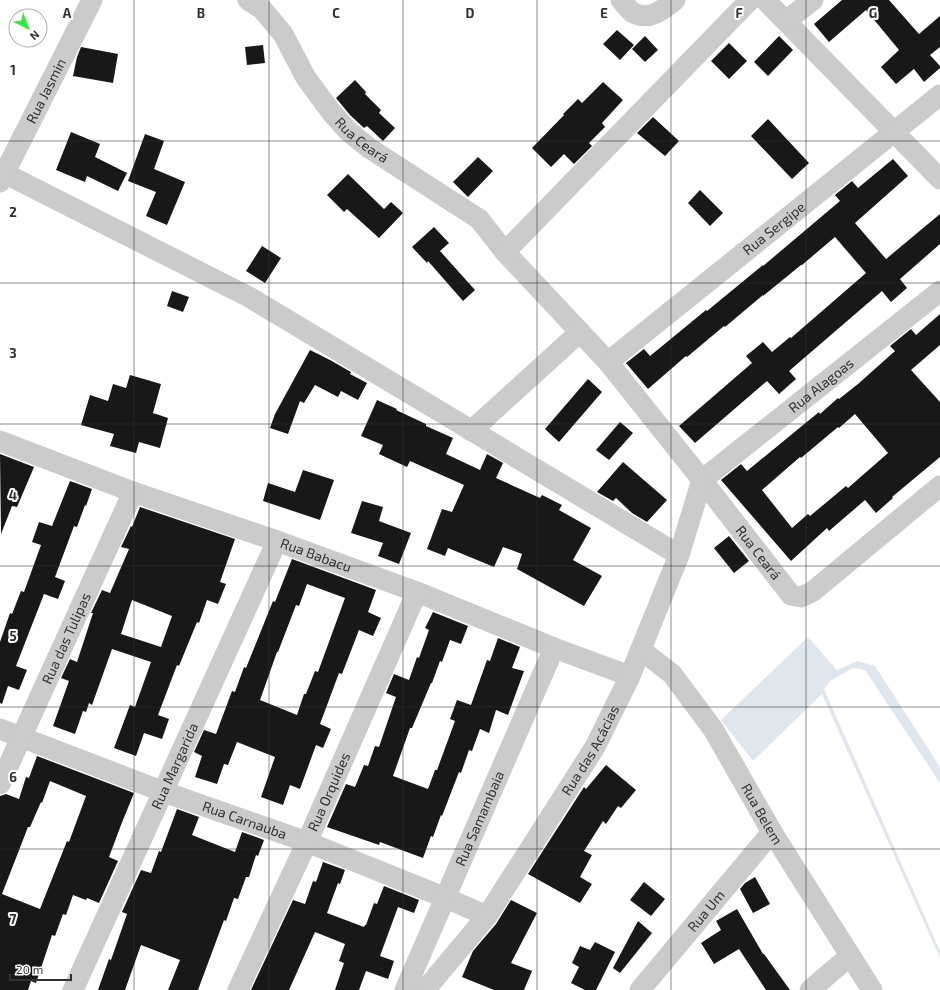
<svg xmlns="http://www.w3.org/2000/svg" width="940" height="990" font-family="'Exo 2',sans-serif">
  <rect width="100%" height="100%" fill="#fff"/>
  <polygon fill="#e0e6ee" points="808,637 837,670 857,661 875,666 940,767 940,783 865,670 853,668 830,681 824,689 940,951 940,958 822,694 753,761 721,720"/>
  <g fill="#181818" fill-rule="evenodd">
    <polygon points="842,0 889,0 919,34 940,16 940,47 930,55 940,66 940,68 924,82 914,69 896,84 881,67 899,50 866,10 829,42 814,24"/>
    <polygon points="617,30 634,45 620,60 603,44"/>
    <polygon points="645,36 658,50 645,62 632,49"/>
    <polygon points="779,36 793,50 768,76 754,62"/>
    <polygon points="729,43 747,61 729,79 711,61"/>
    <polygon points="263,45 265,63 247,65 245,47"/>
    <polygon points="81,47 118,54 113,83 73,76 77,57"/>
    <polygon points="355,80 366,92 365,94 381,110 379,113 395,128 383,141 367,126 364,128 350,115 336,98"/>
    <polygon points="603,82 623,100 602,123 605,127 589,143 592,146 574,164 564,154 551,167 532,148 564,115 563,114 578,99 582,103"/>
    <polygon points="653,117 679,141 665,156 637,133"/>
    <polygon points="768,119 809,163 792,179 751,136"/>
    <polygon points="71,132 100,144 95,157 127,173 118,191 87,176 85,182 56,170"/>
    <polygon points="145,134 164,141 154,169 185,182 167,225 146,216 156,192 128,181"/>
    <polygon points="478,157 493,171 468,197 453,182"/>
    <polygon points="893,159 908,176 855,223 886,259 940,214 940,244 900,279 907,288 891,302 882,291 789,371 796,379 779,394 767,381 695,443 679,426 752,363 746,356 763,342 772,352 790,337 791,338 866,273 835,237 802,265 801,265 763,296 763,295 725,327 724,326 687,357 686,356 648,389 626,363 644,349 650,356 706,310 707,311 763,265 763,266 840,201 835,195 852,181 858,188"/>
    <polygon points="348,174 384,209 391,202 403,213 379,238 347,209 344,212 327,195"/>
    <polygon points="700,190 723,213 710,226 688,203"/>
    <polygon points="434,227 449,243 440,251 475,290 463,301 428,261 427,263 412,247"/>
    <polygon points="262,246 281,258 265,283 246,271"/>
    <polygon points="172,291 189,297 183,312 167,306"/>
    <path d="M940 314V345L911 370 940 402V457L892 497 893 498 876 513 865 500 829 531 827 528 791 561 721 480 741 464 747 471 819 412 820 414 838 398 839 399 858 384 895 351 890 346 911 329 916 335ZM855 414 888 453 848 488 846 486 810 516 808 514 792 528 762 490 800 457 801 458 838 427 839 428Z"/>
    <polygon points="310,350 330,360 351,372 350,374 367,383 358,400 341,391 338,397 315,385 304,403 300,401 288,434 270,428 275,414"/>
    <polygon points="130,375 161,384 153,413 168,418 160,448 139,442 136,453 110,446 114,434 81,425 90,395 108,401 113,384 126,388"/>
    <polygon points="588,379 602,392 559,442 545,429"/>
    <polygon points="377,400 397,409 396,410 426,424 426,426 453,438 446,454 480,470 487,454 503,463 496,478 540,498 542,495 562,505 559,510 591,528 573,560 602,576 584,606 517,569 522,554 503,547 494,567 448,548 445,556 427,549 442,509 452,512 464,485 410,461 407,467 379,454 383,445 361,436"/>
    <polygon points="620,422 633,433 609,460 596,450"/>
    <polygon points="0,454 34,467 17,507 12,506 1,534"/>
    <polygon points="623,462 667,500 647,522 632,513 616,498 613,501 597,492"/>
    <polygon points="303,470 334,480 320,520 263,501 268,483 295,492"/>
    <polygon points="70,481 92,489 86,506 85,505 77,527 74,526 55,577 65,581 58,599 44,594 16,666 27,670 19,690 8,686 2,704 0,703 0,642 10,613 12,614 21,591 24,592 41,545 32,542 39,522 52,526"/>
    <polygon points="362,501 383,507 379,521 411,533 399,564 378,556 383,543 351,533"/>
    <path d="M140 507 235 539 220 582 226 584 218 604 207 600 199 623 197 622 179 666 177 665 158 715 169 719 162 739 144 733 136 756 114 748 130 705 135 707 151 662 112 649 92 705 89 703 86 712 83 711 75 734 53 726 69 681 61 678 70 659 77 662 93 613H91L102 590 110 593 129 549 121 547 131 526 132 527ZM132 600 172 616 161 647 121 634Z"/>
    <polygon points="729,536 749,561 734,573 714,548"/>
    <path d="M292 559 376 590 368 612 381 618 373 636 359 630 342 674 339 673 320 724 331 729 323 748 316 745 300 789 290 785 283 805 261 797 275 757 237 742 228 765 224 764 217 784 195 777 202 756 194 752 204 730 216 734 232 691 235 692 244 667 246 668 273 601 275 602ZM307 584 345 598 318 672 315 671 306 694H304L297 715 260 700 277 652H278L296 605 299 606Z"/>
    <polygon points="433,612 468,626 461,644 450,640 442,662 440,661 432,683 431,683 412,728 410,728 393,776 428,789 435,770 437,770 455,721 450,719 457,700 471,705 487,660 490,661 498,638 520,647 512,668 524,671 508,715 496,710 489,733 480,729 472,751 469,750 461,773 459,772 442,816 441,815 433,837 431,836 423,858 380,842 379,845 327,827 346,784 355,787 364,765 368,766 375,746 379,747 396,697 386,693 394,674 409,680 417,657 419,658 429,630 425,628"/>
    <path d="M37 756 134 793 121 825 109 857 118 861 99 903 87 898 86 900 73 895 66 915 63 914 55 936 52 935 36 983 31 981 28 990H0V796L6 794 19 799 26 777 29 778ZM50 781 86 796 69 842 67 841 40 909 2 894 28 827H30L41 802 42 803Z"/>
    <polygon points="606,765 636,790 621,808 618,806 606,824 603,821 584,851 592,855 580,877 592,884 580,903 528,874 584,787 586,789"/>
    <polygon points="177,809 199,817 192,835 235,852 242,832 264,840 258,856 256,855 249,877 246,877 238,899 234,898 226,921 224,920 198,990 168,990 180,960 141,945 125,990 98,990 109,959 111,960 127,914 122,912 141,870 151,873 159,851 161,852"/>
    <polygon points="323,862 345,870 340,884 338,883 327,913 364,927 365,925 366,925 374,903 377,904 384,886 419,900 414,913 398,907 380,956 394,961 388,979 366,971 359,990 335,990 344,963 339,961 345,944 315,932 289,990 251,990 293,900 305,904 313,881 316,882"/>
    <polygon points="755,877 770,904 753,913 740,889 745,883"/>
    <polygon points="644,882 665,899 651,916 630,900"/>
    <polygon points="511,900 537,913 511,963 532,971 524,990 494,990 462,977 473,951 496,924"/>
    <polygon points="737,909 763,954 764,954 790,990 766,990 739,949 714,964 701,943 721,930 716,921"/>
    <polygon points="638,921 652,933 620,973 613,968"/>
    <polygon points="595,942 615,952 596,990 585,990 571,983 579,967 572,963 580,946 590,950"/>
  </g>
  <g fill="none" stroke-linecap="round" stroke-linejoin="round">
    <g stroke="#cbcbcb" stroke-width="21">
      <path id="s1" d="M248 0 262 9 283 34 306 78 332 113 348 131 369 148 479 219 505 252 608 362 702 480 791 595 801 597 812 592 940 486"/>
      <path d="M621 0C625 4 628 9 632 12 648 22 663 10 675 0"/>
      <polyline points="765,0 940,179"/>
      <polyline points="786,21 813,0"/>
      <polyline points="4,173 249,297 679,555"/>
      <path id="s2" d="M0 182 92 0"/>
      <polyline points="505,252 750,0"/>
      <path id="s3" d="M608 362 940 95"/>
      <polyline points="471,431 580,332"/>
      <path id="s4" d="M0 441 133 492 277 541 417 592 554 648 630 676"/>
      <path id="s5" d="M702 480 940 291"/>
      <path id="s6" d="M641 650 672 674 713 729 772 832 872 990"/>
      <path id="s7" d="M0 729 164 792 307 842 446 898 487 916"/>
      <path id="s8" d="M0 784 133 492"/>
      <path id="s9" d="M73 990 277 541"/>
      <path id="s10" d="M238 990 307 842 417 592"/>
      <path id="s11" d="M405 990 554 648"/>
      <path id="s12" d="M425 990 487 916 595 747 630 676 679 555 702 480"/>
      <path id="s13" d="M640 990 772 832"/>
      <polyline points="810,990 850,956"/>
    </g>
  </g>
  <path fill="none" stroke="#313131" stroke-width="1" stroke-opacity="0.55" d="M134 0V990M269 0V990M403 0V990M537 0V990M671 0V990M806 0V990M0 141H940M0 283H940M0 424H940M0 566H940M0 707H940M0 849H940"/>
  <g text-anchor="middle" stroke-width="4" stroke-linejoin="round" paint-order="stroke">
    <g font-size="14" fill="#313131" stroke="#fff">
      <text dy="5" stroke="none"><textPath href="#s2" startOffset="102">Rua Jasmin</textPath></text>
      <text dy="5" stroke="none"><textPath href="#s1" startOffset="183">Rua Ceará</textPath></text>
      <text dy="5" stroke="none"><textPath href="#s3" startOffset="213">Rua Sergipe</textPath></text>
      <text dy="5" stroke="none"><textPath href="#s5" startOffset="152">Rua Alagoas</textPath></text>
      <text dy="5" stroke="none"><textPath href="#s1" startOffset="760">Rua Ceará</textPath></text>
      <text dy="5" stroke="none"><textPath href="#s4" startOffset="336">Rua Babacu</textPath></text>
      <text dy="5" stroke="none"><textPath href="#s8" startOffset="160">Rua das Tulipas</textPath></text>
      <text dy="5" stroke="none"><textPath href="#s12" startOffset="292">Rua das Acácias</textPath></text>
      <text dy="5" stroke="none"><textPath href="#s9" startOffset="246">Rua Margarida</textPath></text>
      <text dy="5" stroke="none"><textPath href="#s10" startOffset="218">Rua Orquides</textPath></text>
      <text dy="5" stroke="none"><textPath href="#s6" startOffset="206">Rua Belem</textPath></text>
      <text dy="5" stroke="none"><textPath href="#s11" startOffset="187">Rua Samambaia</textPath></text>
      <text dy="5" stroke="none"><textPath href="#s7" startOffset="261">Rua Carnauba</textPath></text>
      <text dy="5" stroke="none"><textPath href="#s13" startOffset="103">Rua Um</textPath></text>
    </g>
  </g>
  <g font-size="13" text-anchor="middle" font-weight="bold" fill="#313131" stroke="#fff" stroke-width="4" stroke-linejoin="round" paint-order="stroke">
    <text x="67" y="18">A</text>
    <text x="201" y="18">B</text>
    <text x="336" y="18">C</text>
    <text x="470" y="18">D</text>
    <text x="604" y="18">E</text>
    <text x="739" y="18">F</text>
    <text x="873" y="18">G</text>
    <text x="13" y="75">1</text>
    <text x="13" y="217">2</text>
    <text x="13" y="358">3</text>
    <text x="13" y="500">4</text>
    <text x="13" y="641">5</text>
    <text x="13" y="782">6</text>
    <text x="13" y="924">7</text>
  </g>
  <g transform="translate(28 28) rotate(138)"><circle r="19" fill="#ffffff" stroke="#adadad"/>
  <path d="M0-3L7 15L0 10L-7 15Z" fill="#34e83d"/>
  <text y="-6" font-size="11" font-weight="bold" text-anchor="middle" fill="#313131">N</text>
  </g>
  <path d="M10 974v6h61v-6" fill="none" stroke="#313131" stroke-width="2"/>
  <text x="16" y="974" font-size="12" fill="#313131" stroke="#ffffff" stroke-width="3" paint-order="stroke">20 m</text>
</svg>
